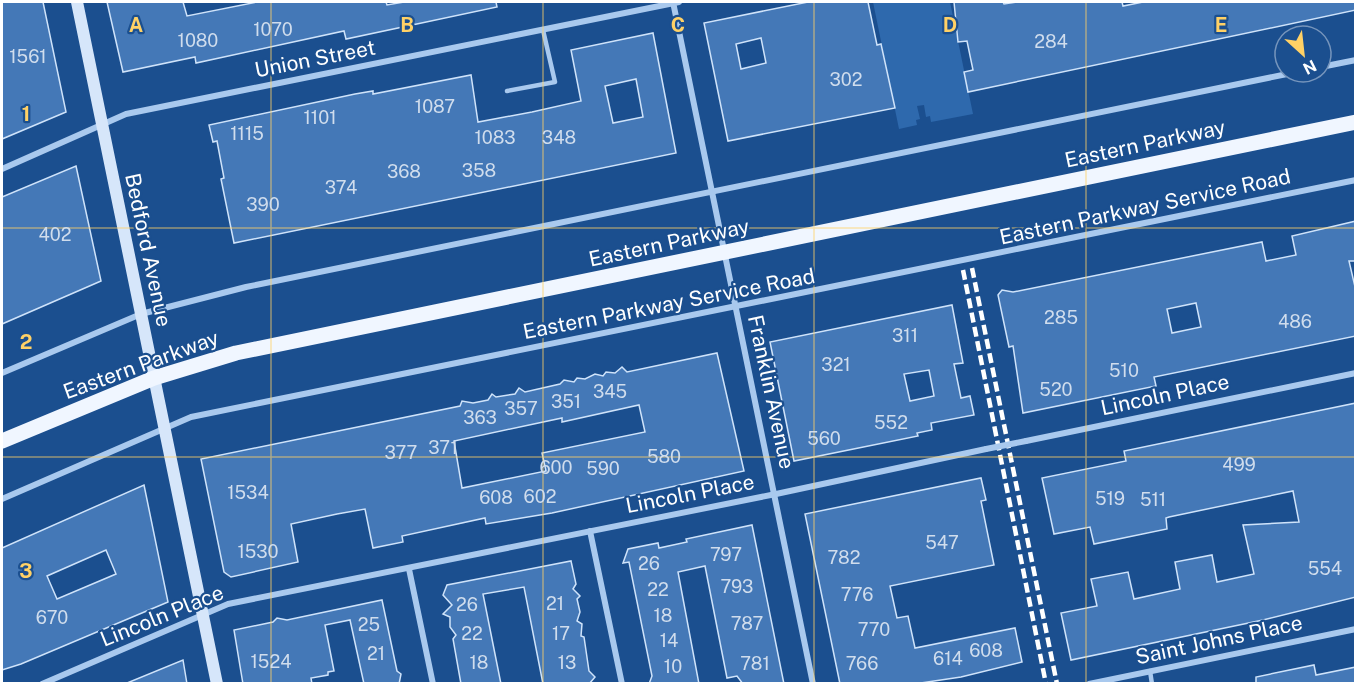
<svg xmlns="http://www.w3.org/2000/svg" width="1357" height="685" font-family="'Public Sans',sans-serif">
  <rect width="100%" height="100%" fill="#1b4f8f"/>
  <polygon fill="#2e69ad" points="873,2 950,2 973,114 931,122 930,116 926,117 924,105 917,106 920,119 916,120 917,125 899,129"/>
  <g fill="#4478b7" stroke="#cfe3fa" stroke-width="1.5" fill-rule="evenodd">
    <polygon points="2,2 43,2 66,112 2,139"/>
    <polygon points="107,2 183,2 187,16 257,2 386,2 387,5 404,2 496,2 497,7 346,39 344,31 196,63 195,57 123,72"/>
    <path d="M808 2H868L877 45 881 44 895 108 728 141 704 23ZM761 38 766 63 741 69 736 44Z"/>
    <polygon points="954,2 1003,2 1004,4 1017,2 1122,2 1123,6 1143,2 1356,2 1356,10 968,92 964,72 973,70 967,41 958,42"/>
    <path d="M653 33 676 153 234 243 221 179 224 178 217 141 213 142 209 125 355 94 373 91V94L471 75 478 122 532 112 581 101 571 50ZM636 79 643 117 613 123 605 86Z"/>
    <polygon points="76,166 101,281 2,324 2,197"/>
    <path d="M1356 221V261H1349L1356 291V336L1154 377 1156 386 1023 413 1013 346 1009 347 998 295 1002 290 1013 292 1262 242 1266 261 1296 255 1292 236ZM1196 303 1201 327 1172 333 1167 309Z"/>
    <path d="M952 305 963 363 954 364 961 398 970 396 974 415 931 423 932 430 917 433 918 436 794 461 770 342ZM929 370 934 396 910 401 904 374Z"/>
    <path d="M717 353 744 471 552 513 486 524 485 518 402 536 403 542 373 548 365 509 337 514 291 524 298 562 231 577 224 572 201 459 460 406 462 401 473 403 488 400 492 394 496 397 515 394 519 388 525 392 560 384 564 380 574 382 577 378 585 379 595 374 603 376 606 372 615 373 622 367 627 372ZM639 405 645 432 542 453 546 471 462 488 454 441 562 418V422Z"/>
    <polygon points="1356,403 1356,597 1263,620 1071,660 1061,613 1097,606 1091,579 1128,572 1134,599 1180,589 1175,562 1212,555 1217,582 1254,574 1243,525 1299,522 1293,491 1169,517 1166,518 1167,529 1094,544 1090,527 1054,534 1042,478 1126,461 1124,451"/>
    <polygon points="981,478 986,500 981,501 994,565 890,586 897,618 908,616 915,648 1015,628 1022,662 961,677 914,684 840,684 805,514"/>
    <path d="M144 485 168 602 21 664 2 670V548ZM106 550 116 574 57 599 47 576Z"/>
    <polygon points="752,525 784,684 743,684 737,676 727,678 705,566 678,572 699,684 649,684 652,676 629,562 623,563 628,549 658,543 659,548 687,542 686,539"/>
    <polygon points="571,561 576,584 573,589 580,596 577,599 580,612 577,621 582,624 581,636 584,637 589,671 595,677 589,684 543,684 524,587 483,594 501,684 461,684 453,639 456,635 450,627 450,617 443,614 452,605 443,595 447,585"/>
    <polygon points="382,600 397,671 401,674 399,684 364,684 350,620 325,625 334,671 328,672 328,675 311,678 312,684 243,684 234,630 273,622 277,618 287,620"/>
    <polygon points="183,660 187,684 127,684 127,683"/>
    <polygon points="1314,665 1316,675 1356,667 1356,684 1256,684 1256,677"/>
  </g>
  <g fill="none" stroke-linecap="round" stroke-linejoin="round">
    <g stroke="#a9c9ee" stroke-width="4.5">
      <polyline points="507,91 555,82 543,30"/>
      <polyline points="1150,671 1152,684"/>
    </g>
    <g stroke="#a9c9ee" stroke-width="6">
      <polyline points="673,2 813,684"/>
      <polyline points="1321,67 1356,60"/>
      <polyline points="2,169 126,114 679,2"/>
      <polyline points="2,373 141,314 246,287 1297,72"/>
      <polyline points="1026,441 1356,373"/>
      <polyline points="2,499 191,417 1356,180"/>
      <polyline points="590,531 622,684"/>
      <polyline points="409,569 433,684"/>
      <polyline points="42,684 228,604 776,494 986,449"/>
      <polyline points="1089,684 1356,629"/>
    </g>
    <polyline stroke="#d6e6fa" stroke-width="12" points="77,2 217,684"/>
    <polyline stroke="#f0f6ff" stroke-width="15" points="2,441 154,378 236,353 1356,122"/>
    <g stroke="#fff" stroke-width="4.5" stroke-dasharray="10 4.5" stroke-linecap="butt">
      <polyline points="972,268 1057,684"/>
      <polyline points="963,270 1046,684"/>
    </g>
    <polyline stroke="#a9c9ee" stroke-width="6" points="986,449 1026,441"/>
  </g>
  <path fill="none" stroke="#ffd166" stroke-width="1.5" stroke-opacity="0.55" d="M271 2V684M543 2V684M814 2V684M1086 2V684M2 228H1356M2 457H1356"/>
  <g text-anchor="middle" stroke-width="4.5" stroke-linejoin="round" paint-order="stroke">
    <g font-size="18" fill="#d0dded">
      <text x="273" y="36">1070</text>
      <text x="198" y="47">1080</text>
      <text x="1051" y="48">284</text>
      <text x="28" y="63">1561</text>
      <text x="846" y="86">302</text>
      <text x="435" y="113">1087</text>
      <text x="320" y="124">1101</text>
      <text x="247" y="140">1115</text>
      <text x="495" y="144">1083</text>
      <text x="559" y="144">348</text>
      <text x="479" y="177">358</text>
      <text x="404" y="178">368</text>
      <text x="341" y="194">374</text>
      <text x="263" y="211">390</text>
      <text x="55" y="241">402</text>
      <text x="1061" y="324">285</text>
      <text x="1295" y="328">486</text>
      <text x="905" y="342">311</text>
      <text x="836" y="371">321</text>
      <text x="1124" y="377">510</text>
      <text x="1056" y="396">520</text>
      <text x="610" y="398">345</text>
      <text x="566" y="408">351</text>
      <text x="521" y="415">357</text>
      <text x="480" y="424">363</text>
      <text x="891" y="429">552</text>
      <text x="824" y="445">560</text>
      <text x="443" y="454">371</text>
      <text x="401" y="459">377</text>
      <text x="664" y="463">580</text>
      <text x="1239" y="471">499</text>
      <text x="556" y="474">600</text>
      <text x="603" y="475">590</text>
      <text x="248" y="499">1534</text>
      <text x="540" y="503">602</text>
      <text x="496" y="504">608</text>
      <text x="1110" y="505">519</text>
      <text x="1153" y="506">511</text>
      <text x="942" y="549">547</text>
      <text x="258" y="558">1530</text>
      <text x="726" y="561">797</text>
      <text x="844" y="564">782</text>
      <text x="649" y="570">26</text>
      <text x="1325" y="575">554</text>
      <text x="737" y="593">793</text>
      <text x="658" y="596">22</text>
      <text x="857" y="601">776</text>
      <text x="555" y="610">21</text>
      <text x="467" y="611">26</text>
      <text x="663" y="622">18</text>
      <text x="52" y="624">670</text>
      <text x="747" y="630">787</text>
      <text x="369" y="631">25</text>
      <text x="874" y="636">770</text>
      <text x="472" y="640">22</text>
      <text x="561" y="640">17</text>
      <text x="669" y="647">14</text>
      <text x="986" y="657">608</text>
      <text x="376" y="660">21</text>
      <text x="948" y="665">614</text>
      <text x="271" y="668">1524</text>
      <text x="479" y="669">18</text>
      <text x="567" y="669">13</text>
      <text x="755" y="670">781</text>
      <text x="862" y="670">766</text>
      <text x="673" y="673">10</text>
    </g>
    <g font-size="21" fill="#fff" stroke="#1b4f8f">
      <text transform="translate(315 59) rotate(-11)" y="7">Union Street</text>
      <text transform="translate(1145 144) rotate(-12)" y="7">Eastern Parkway</text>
      <text transform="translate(1145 207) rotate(-12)" y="7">Eastern Parkway Service Road</text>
      <text transform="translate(669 243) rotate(-12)" y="7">Eastern Parkway</text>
      <text transform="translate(148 250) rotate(78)" y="7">Bedford Avenue</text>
      <text transform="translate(669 304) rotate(-11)" y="7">Eastern Parkway Service Road</text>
      <text transform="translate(141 365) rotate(-20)" y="7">Eastern Parkway</text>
      <text transform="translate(771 392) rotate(78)" y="7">Franklin Avenue</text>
      <text transform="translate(1165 395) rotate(-12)" y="7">Lincoln Place</text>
      <text transform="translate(690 494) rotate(-11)" y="7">Lincoln Place</text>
      <text transform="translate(162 616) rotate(-22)" y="7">Lincoln Place</text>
      <text transform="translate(1219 640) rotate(-12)" y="7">Saint Johns Place</text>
    </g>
  </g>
  <g font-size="20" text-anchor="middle" font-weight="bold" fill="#ffd166" stroke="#1b4f8f" stroke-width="4.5" stroke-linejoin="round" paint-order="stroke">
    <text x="136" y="32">A</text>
    <text x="407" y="32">B</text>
    <text x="678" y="32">C</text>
    <text x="950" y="32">D</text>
    <text x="1221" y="32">E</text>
    <text x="26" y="121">1</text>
    <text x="26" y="349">2</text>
    <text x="26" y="578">3</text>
  </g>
  <rect width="1357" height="685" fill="none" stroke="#ffffff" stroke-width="6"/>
  <g transform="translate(1303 54) rotate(153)"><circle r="28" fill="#1b4f8f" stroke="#7695bc" stroke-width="1.5"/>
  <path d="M0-4.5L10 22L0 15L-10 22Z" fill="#ffd166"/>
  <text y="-9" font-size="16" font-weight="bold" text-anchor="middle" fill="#ffffff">N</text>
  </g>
</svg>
